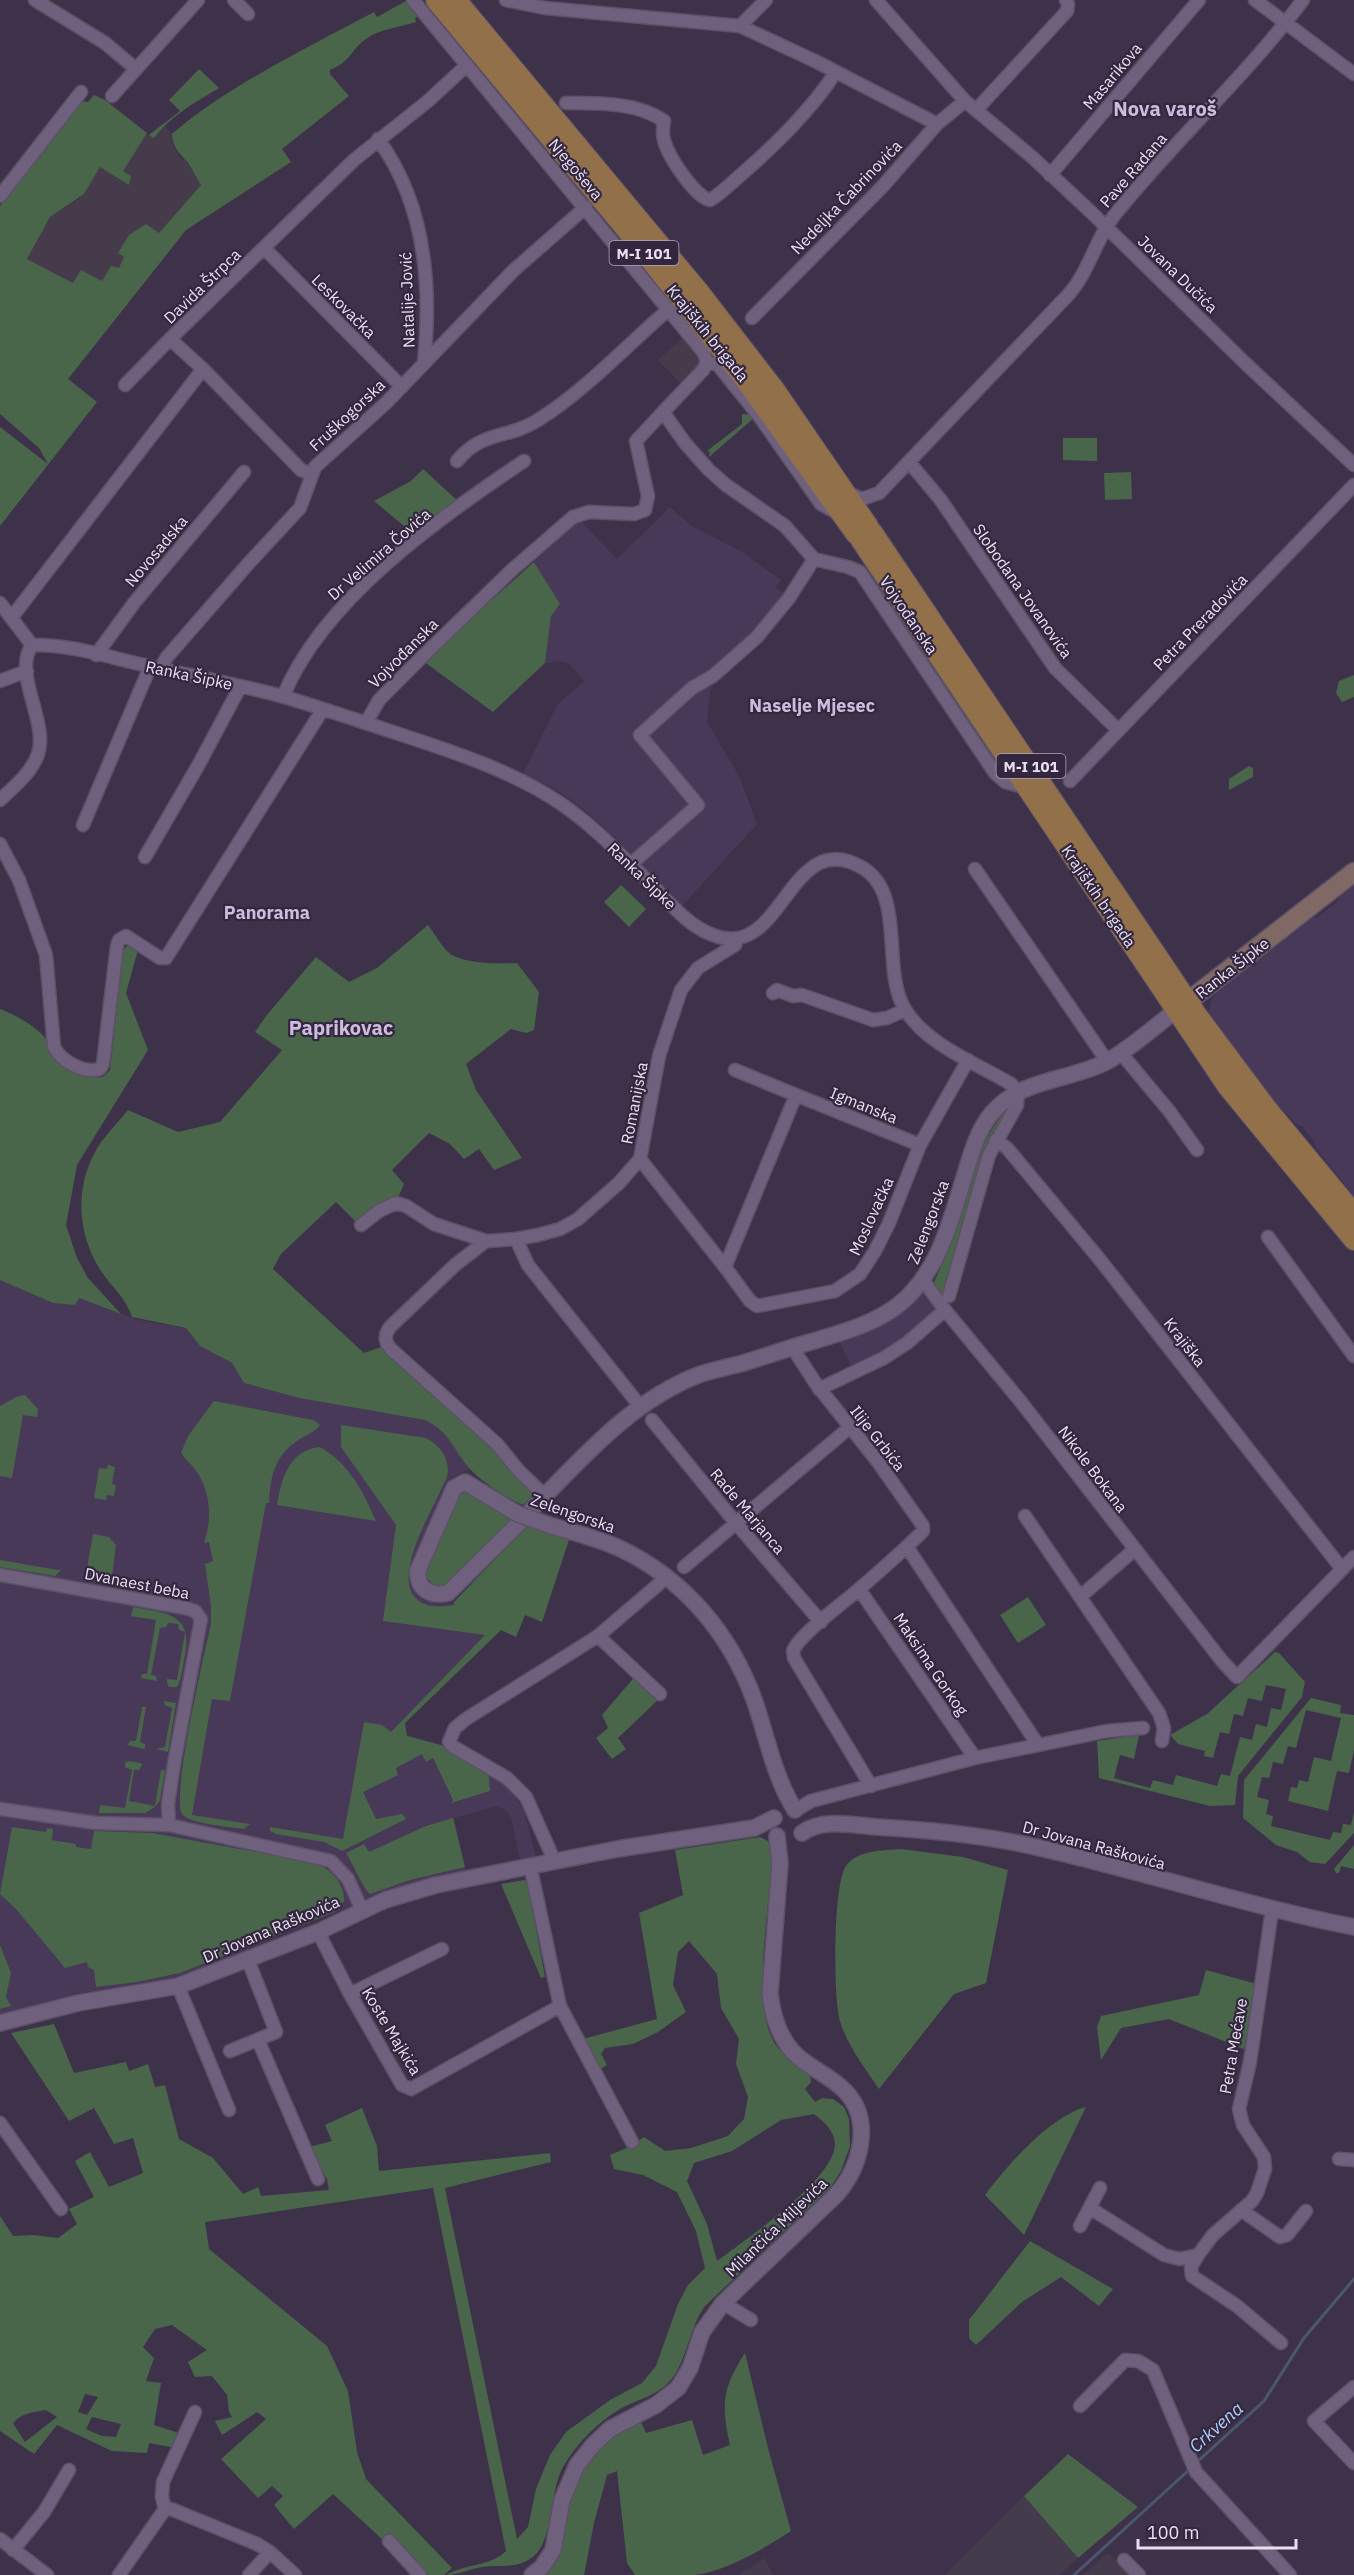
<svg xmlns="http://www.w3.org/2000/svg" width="1354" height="2575" font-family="'IBM Plex Sans',sans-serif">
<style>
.built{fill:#483958}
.industrial{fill:#443c4c}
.education{fill:#463b4a}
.green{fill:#49654a;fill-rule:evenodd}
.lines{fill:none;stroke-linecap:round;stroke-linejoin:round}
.stream{stroke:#4b576d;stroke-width:3}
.minor-casing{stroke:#5c5167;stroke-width:15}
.tertiary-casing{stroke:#5c5167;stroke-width:18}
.secondary-casing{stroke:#5c5167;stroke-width:21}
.primary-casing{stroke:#5c5167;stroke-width:22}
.minor{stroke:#6f617e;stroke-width:12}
.tertiary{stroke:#6f617e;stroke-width:15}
.secondary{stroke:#806864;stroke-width:18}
.primary{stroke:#927049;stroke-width:20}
.tertiary-bridge-casing{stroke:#5c5167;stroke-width:18;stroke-linecap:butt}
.tertiary-bridge{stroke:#6f617e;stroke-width:15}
.labels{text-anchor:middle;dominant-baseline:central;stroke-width:4.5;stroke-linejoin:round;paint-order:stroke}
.shield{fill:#332740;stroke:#b2a8bc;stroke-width:1.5}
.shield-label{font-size:15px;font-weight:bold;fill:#e8e0f1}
.street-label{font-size:16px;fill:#e8e0f1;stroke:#332740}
.neighbourhood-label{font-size:18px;font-weight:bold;fill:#ccbddd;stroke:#332740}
.water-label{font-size:18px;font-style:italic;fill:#aecef8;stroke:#332740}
.quarter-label{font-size:20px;font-weight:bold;fill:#ccbddd;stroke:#332740}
</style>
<rect width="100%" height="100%" fill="#3e324b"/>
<path class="built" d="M670,507L690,525L742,552L781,580L775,588L786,594L764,637L712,684L710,692L707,722L739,776L757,824L682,906L617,839L581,807L554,788L523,774L557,705L584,681L568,663L560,661L545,663L551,616L560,604L534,562L580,520L617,559Z
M1354,881V1196L1316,1148L1315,1143L1303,1127L1297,1124L1261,1089L1211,1019L1209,1012L1212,999L1222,987L1305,920L1318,917L1336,903L1344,889Z
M0,1280L53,1303L78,1298L138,1320L186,1328L200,1346L232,1363L244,1383L299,1398L425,1420L440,1428L451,1439L470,1468L451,1478L415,1556L410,1577L411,1586L423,1600L437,1604L453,1603L501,1630L405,1723L407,1735L441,1745L505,1784L523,1808L536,1857L520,1860L511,1817L507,1811L497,1806L454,1818L466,1871L383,1893L211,1964L167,1980L75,1994L0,2015Z
M924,1290L938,1310L905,1341L853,1369L838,1339Z"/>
<path class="industrial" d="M1024,2496L1078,2558L1059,2575H945Z
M1108,2553L1130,2575H1083Z
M764,2558L773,2575H739Z"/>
<path class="education" d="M131,121L149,135L162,123L172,134V143L179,156L186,161L201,185L103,298L27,259L50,217L80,198L100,167L104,169Z
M685,336L703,361L682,385L658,360Z"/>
<path class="green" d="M406,1L419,15L415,18L416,22C401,27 379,29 366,39C350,50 352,61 330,70V74L349,96L282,149L291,162L186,230L68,379L97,402L0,526V427L48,464L39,448L0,414V206L81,101L88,102L94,95L105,100L147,133L123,171L131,176L129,185L100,167L84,194L50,217L27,259L73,283L81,270L102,281L111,266L119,268L124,257L118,253L129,235L146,224L159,233L201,185C196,178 193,170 188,163C180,153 173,149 172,134C227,86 309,47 374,12L377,17Z
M199,69L219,88C194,103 172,115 154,138L149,135L180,111L169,100Z
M742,414L752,415L755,417L709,457L710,452L707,451L742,424Z
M1063,438H1097V461L1063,460Z
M423,469L459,502L416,536L374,501L411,481Z
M1131,472L1132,499L1105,500L1104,473Z
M534,562L560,604L551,616L545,663L493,712L423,661Z
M885,596L903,615L1012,778L1006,777Z
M1354,675V697L1342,702L1336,693L1339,681Z
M1249,766L1253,768V777L1229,790V779Z
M621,885L646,909L629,927L604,902Z
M428,925C435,934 440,944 448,952C461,964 500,964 517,963L539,992L534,1030L526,1033L511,1029L466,1064L476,1090L522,1158L494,1170L479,1149L464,1159L450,1144L429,1133L392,1170L404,1184L397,1200L358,1224L336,1202L281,1254L273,1269L364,1353L384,1346L490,1441L537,1492L523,1505C506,1498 482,1482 469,1468C452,1448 451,1433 425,1420L299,1398L244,1383L232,1363L200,1346L186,1328L132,1317C126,1297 110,1286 99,1268C78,1233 75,1191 94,1154C102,1138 117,1124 128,1110L178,1132L220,1122L282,1050L255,1032L266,1016L316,957L349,982L377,968Z
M129,943L138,950L126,993L148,1050L77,1165L66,1225L77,1258L88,1278L121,1314L79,1298L75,1305L53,1303L0,1280V1009C16,1015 36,1026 47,1040C50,1045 50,1053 53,1057C65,1072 86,1079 103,1077L110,1070L123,951Z
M1010,1106L945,1296L943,1298L934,1282C941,1267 948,1251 954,1235C969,1189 975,1143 1010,1106Z
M25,1395L38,1409L37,1417L23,1415L12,1478L0,1476V1406L16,1397Z
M214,1401L313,1420L320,1425C313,1434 305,1435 297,1441C274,1456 270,1479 269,1503H266L230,1701L212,1699L192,1815L250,1824L244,1829C231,1827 189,1824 182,1814C171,1797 205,1651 211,1624V1607L205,1564L213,1561L209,1542L204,1543C212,1520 211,1493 197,1472C192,1465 186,1460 181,1453L188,1436Z
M341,1425L426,1438C439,1445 447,1454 448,1470C448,1478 443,1485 440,1492C429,1516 397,1570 413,1595C423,1609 440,1607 455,1605L453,1603L528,1525L569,1540L542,1622L525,1615L516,1637L501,1630L405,1723L407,1736L441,1745L488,1770L490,1791L451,1803L453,1800L433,1758L426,1762L422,1754L396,1768L398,1775L363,1792L376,1819L402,1814L406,1819L342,1851L324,1842L276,1834L270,1831V1827L343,1839L364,1722L382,1725L391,1732L485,1635L383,1621L396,1525L341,1447Z
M320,1447C349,1463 364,1493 376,1521L277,1505C281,1478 290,1450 320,1447Z
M108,1465L115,1467L112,1484L116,1485L114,1496L107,1495L106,1500L94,1498L99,1468L107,1469Z
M467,1490L512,1518L446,1586H434L427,1578L425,1571L456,1499L461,1492Z
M93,1534L109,1537L116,1545L111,1584L85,1579Z
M0,1560L58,1570H61L55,1576L0,1567Z
M1028,1597L1046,1625L1018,1643L1000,1615Z
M133,1607C166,1613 193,1613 185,1655C183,1665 182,1679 177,1687H169L167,1683V1679L177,1680L185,1632L179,1630L178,1624L168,1623L166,1627L160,1628L151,1675L156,1676L157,1681L141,1678L142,1674H147L156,1620L131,1616Z
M1275,1652L1279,1653L1305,1682L1302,1697L1238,1776L1235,1805L1210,1806L1099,1778L1097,1741L1139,1735L1134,1759L1120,1755L1114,1778L1150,1788L1153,1780L1173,1785L1176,1775L1217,1786L1221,1774L1230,1776L1240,1737L1252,1740L1256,1724L1267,1727L1271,1708L1281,1710L1286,1689L1266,1685L1262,1701L1248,1698L1243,1716L1234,1714L1229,1734L1220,1732L1213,1758L1204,1756L1205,1751L1178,1744L1170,1735L1207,1714Z
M637,1674L661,1697L618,1738L626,1749L612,1759L596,1738L608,1728L602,1715Z
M1311,1698L1341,1705L1340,1713L1354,1715V1750L1349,1773L1337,1771L1328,1811L1288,1801L1291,1787L1297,1788L1299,1780L1308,1782L1314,1757L1331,1761L1341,1718L1306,1710L1296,1748L1288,1746L1283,1764L1273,1762L1269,1778L1262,1777L1257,1797L1269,1800L1266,1814L1273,1816L1271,1826L1330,1840L1333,1832L1341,1833L1343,1824L1351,1825L1354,1812V1833L1325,1864L1310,1862L1297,1852L1276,1845L1243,1818L1244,1780Z
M164,1701L176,1703L168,1752L156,1749L165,1747L172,1708L165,1705Z
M142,1707H146L140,1742L145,1744V1749L127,1745L130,1741H136Z
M128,1761L141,1763L142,1765L139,1770H134L129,1801L155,1806L161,1770H165L160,1800C157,1806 151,1810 145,1813H99L100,1805L125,1808L132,1770L125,1767V1763Z
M453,1818L465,1867L410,1880L370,1894C365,1892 352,1862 346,1853L364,1844L369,1852L426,1826Z
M12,1827L46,1832L47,1828L53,1829L52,1840L76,1844V1847L91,1849L94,1831L152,1833L317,1863C331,1870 345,1884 344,1901L334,1912L180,1973L137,1982L96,1987L94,1970L88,1967L87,1962L65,1968L16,1909L0,1894Z
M760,1837L770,1842L774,1851C770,1898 751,2004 774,2042C785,2060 800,2063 810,2076L811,2082L805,2089L815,2102L822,2098L833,2099L844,2107L849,2119L850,2146L841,2171L830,2188L705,2306C689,2328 688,2358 671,2380C657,2396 638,2399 620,2409C597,2423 577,2443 563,2467C549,2493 554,2538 534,2556C517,2570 500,2564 482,2567C469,2569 459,2575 446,2575C464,2564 492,2566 506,2551L433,2188L205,2222L209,2249L327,2346L348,2391L357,2452L366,2479L452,2568L444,2575H428L390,2535L384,2541L333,2494L294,2529L274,2505L283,2496L272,2486L258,2498L221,2459L266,2419L257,2412L222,2435L215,2421L232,2417L229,2412L227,2395L212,2376L195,2377L188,2362L207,2350L172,2325L155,2329L143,2347L154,2358L146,2381L161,2383L154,2425L182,2434L176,2448L149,2443L147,2453L112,2451L57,2425L34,2454L0,2431V2216L13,2236L33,2235L58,2238L77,2224L69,2209L94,2197L75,2161L90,2152L109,2187L143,2173L133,2138L114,2144L94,2108L69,2121L11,2033L54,2024L74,2073L126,2062L129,2071L148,2064L155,2087L165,2085L179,2139L213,2158L243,2194L258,2187L261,2196L329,2190L327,2179L309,2147L332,2141L325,2125L362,2108L377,2146L379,2171L550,2153L551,2162L445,2188L517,2539L528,2527L536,2489L550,2455L566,2432L610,2400L642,2383L656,2366L678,2304L688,2285L705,2268L696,2231L677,2192L643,2175L614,2169L610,2155L629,2147L644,2137L665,2151L691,2148L728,2136L744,2119L748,2097L736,2064L739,2039L721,2008L717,1974L689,1941L678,1952L673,1985L686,2012L658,2032L633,2044L605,2048L601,2054L607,2065L599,2070L583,2039L657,2019L639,1913L683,1895L675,1850ZM814,2114C824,2122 834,2130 835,2144C835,2179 745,2240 717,2261L707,2224L687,2181L694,2163L732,2151L781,2120ZM85,2394L98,2397L87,2415L78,2412ZM46,2410L57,2417L25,2442L13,2423C21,2413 35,2412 46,2410ZM92,2417L121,2424L116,2437L102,2436L86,2429Z
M1354,1845V1869L1341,1866L1339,1873H1336L1334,1869Z
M901,1849L963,1857L1008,1870L986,1983L954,1994L879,2089C865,2068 847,2045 840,2021C833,1998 833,1883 846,1866C858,1849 883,1851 901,1849Z
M524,1880L527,1881L545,1977L541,1978L501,1884Z
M0,1945L11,1973L6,1997L11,2006L0,2009Z
M1206,1970L1257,1984L1244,2049L1169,2019L1121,2028L1101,2060L1097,2027L1101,2016L1199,1995Z
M1086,2107L1024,2235L985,2195C1008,2165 1049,2117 1086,2107Z
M1030,2241L1113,2289L1099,2306L1061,2277L1022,2302L976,2345L969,2338V2320Z
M745,2353L769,2452L791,2531C763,2549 729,2570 695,2575C676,2575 654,2575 635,2575L627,2563L617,2471L607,2475L594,2523L584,2575H543C568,2554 562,2540 566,2512C573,2472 605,2435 641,2422L646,2433L692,2420L703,2455L730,2445C721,2405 722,2388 745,2353Z
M1068,2454L1138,2507L1078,2558L1024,2496Z"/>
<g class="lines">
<path class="stream" d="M1197,2462L1264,2401L1304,2338L1354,2279
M1074,2575L1190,2469"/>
<g class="minor-casing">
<path id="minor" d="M35,0L105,43L136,69
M234,0L248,14
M413,0L704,353L707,362
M506,0L545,8L740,26L815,61L937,124
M876,0L965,101L1032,157L1092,213L1244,362L1354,465
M1255,0L1354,74
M740,26L766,0
M112,96L198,0
M566,103C597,103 637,102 664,121C663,128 662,134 664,140C668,156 694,196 710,200C722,193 732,182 743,173C777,143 810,111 836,72
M977,109L1067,11L1068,4L1066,0
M378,139C425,203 432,285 424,362
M1050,175L1199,0
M0,196L81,92
M264,248L402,387
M752,318L883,186L937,124L965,101
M707,362L718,365L759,416L821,504L837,513
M203,369L301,470L311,474
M125,385L170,339
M663,412L703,370L707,362
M457,461C482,430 509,439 538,420C586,390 626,346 669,309
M909,462L940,499L1055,668L1118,730
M848,493L862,499L879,493L1069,294C1090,270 1096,237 1117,212C1176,139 1247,75 1303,0
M0,603L32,645
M12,617L203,369L170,339L354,160L428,101L467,65
M32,645C72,644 114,659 153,667C197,677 241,685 285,697C324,709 363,722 402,735C457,753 512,771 560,803C594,826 622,856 652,885C670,903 688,926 713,935C784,963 788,824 863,868C907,895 880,972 906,1011C929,1046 976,1063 1011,1084L1018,1091L1017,1105L989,1155L949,1296
M96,655L134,603L244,472
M160,669L167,657L248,564L300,508L315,467L386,403L514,270L586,207
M0,681L27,671
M283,697C321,601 440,517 524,461
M366,723L379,700L423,656L512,570L573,517L589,512L634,514L645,510L648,496L636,441L663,412L685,443L709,470L726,485L785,526L814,559L848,567L860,572L995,773L1005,782L1028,788
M1070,781L1354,485
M0,800C14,787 32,772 38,754C49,722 12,674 32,645
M83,825L150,667
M0,844L19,880L46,955L54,1047C61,1061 84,1074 100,1069L103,1064L117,946L119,940L126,936L160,958H166L323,709
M145,857L199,764L240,687
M631,864L698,805L640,735L692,688L713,676L757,637L789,598L814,559
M975,869L1107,1061
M773,993L777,990L793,996L802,995L873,1020L887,1018L905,1010
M1120,1052L1170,1112L1197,1150
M796,1095L920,1145
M996,1140L1007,1148L1101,1261L1342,1569
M640,1159L725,1267L796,1095L735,1070
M361,1225L379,1211L396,1203L406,1206L434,1224L486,1241L516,1239L538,1235L560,1229L578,1219L619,1183L640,1159L659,1056L681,990L698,968L735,945L738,938
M1268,1237L1354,1356
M516,1239L528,1265L640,1406
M486,1241L455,1265L390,1327C384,1336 384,1342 392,1350L497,1444L519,1471L545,1496
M725,1267L750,1301L757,1306L835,1291L860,1274L875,1251L889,1223L920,1145L968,1060
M923,1280L945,1310L1021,1402L1222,1661L1237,1677L1354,1557
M792,1347L816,1384L878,1462L923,1526V1531C902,1552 880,1571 857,1591C842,1604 800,1634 793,1651L794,1658L871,1786
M819,1389L884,1358L907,1343L945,1310
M652,1420L735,1522L821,1622
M1025,1516L1159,1713L1164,1728L1162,1741
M907,1547L1038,1745
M684,1567L849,1428
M0,1575L185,1608L195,1611L201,1619L174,1764L168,1804L169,1825L331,1861L348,1879L362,1910
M859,1589L975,1758
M1081,1596L1134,1550
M598,1636L660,1694
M0,1809L96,1823L169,1825
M796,1810L811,1801L975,1758L1107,1731L1143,1728
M554,1860L526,1797L507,1778L452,1746L449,1742L455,1728L466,1719L598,1636L667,1577
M530,1865L560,2006L632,2142
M318,1932L350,1994L402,2085L411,2089L560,2006
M178,1986L229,2110
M350,1994L442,1949
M258,2040L318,2179
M230,2051L276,2032L248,1960
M0,2123L61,2209
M1339,2159L1354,2160
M1090,2208L1164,2255L1180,2259L1198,2255L1213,2235L1252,2201L1257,2193L1265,2169L1264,2157L1243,2125L1239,2109L1250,2062L1272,1910
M1241,2210L1280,2237L1287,2235L1306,2211
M1080,2226L1100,2188
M1198,2255L1191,2267L1192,2276L1237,2306L1281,2343
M723,2303L751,2320
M1354,2387L1314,2421L1354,2463
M1080,2406L1125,2360L1138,2361L1153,2370L1196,2472L1290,2575
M165,2509L162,2497L163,2482L195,2412
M0,2539L47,2575
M389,2541L420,2575
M13,2550L44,2512L69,2470
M1124,2560L1139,2575
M119,2575L165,2509H171L257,2544L270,2552L295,2575
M249,2575L270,2552"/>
</g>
<g class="tertiary-casing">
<path id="tertiary" d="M493,1499L465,1482L454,1488L418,1570C416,1589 431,1597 448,1593L520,1522
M532,1509C582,1458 633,1399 701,1374C714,1370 727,1367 740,1364C763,1357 786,1349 810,1342C840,1333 872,1325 897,1306C939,1274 951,1219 966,1171C972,1151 978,1130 992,1113C1022,1078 1066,1082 1106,1062C1130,1049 1153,1028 1175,1011
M549,1525C572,1532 597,1538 619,1548C685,1579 731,1635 755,1702C767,1738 775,1779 795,1810
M802,1833C822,1818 854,1825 877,1827C932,1830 986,1835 1040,1848C1145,1872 1248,1906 1354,1927
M0,2023L78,2003L178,1986L318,1932L385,1900L436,1885L617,1849L754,1828L774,1818
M532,2575L542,2567L553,2550L562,2500L577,2465L593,2445L610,2429L656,2405L678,2388L690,2368L702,2332L723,2303L836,2195C860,2168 874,2121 845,2091C830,2075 808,2068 793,2052C779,2036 772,2014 770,1993L780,1863L777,1836"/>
</g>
<g class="secondary-casing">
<path id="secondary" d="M1177,1010L1354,872"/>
</g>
<g class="primary-casing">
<path id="primary" d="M436,0L622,224L744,378L856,534
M456,0L699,292L774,389L868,526
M872,532L1196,1014L1267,1109L1354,1214
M861,540L1228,1087L1354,1240"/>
</g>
<use href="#minor" class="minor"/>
<use href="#tertiary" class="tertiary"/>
<use href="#secondary" class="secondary"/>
<use href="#primary" class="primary"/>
<g class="tertiary-bridge-casing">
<path id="tertiary-bridge" d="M493,1499L518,1514L549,1525"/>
</g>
<use href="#tertiary-bridge" class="tertiary-bridge"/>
</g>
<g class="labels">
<g class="shield">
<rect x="609.5" y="241" width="69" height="24" rx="4.5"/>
<rect x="996.5" y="754" width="69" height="24" rx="4.5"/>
</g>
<g class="shield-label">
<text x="644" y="253">M-I 101</text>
<text x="1031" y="766">M-I 101</text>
</g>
<g class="street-label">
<text transform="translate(1112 76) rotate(-50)">Masarikova</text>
<text transform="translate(576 169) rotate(50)">Njegoševa</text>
<text transform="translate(1133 170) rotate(-49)">Pave Radana</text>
<text transform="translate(846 197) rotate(-46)">Nedeljka Čabrinovića</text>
<text transform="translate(1178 274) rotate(44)">Jovana Dučića</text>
<text transform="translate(202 286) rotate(-44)">Davida Štrpca</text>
<text transform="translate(407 300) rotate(-92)">Natalije Jović</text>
<text transform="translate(344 306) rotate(45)">Leskovačka</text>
<text transform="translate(708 333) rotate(51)">Krajiških brigada</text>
<text transform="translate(347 415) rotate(-43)">Fruškogorska</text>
<text transform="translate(156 551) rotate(-50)">Novosadska</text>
<text transform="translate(379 554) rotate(-41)">Dr Velimira Čovića</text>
<text transform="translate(1023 591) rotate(55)">Slobodana Jovanovića</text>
<text transform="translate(909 615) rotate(56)">Vojvođanska</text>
<text transform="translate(1200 622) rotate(-46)">Petra Preradovića</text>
<text transform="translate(403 653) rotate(-45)">Vojvođanska</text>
<text transform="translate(189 675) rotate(12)">Ranka Šipke</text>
<text transform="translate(642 876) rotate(44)">Ranka Šipke</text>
<text transform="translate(1099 896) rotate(56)">Krajiških brigada</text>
<text transform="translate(1232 968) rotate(-38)">Ranka Šipke</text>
<text transform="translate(634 1103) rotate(-79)">Romanijska</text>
<text transform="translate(864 1105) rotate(22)">Igmanska</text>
<text transform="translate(871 1216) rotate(-65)">Moslovačka</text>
<text transform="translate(928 1222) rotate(-69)">Zelengorska</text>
<text transform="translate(1185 1342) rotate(52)">Krajiška</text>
<text transform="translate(878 1438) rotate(52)">Ilije Grbića</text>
<text transform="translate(1093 1469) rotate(53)">Nikole Bokana</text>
<text transform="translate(748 1511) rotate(50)">Rade Marjanca</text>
<text transform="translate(573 1513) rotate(19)">Zelengorska</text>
<text transform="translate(137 1583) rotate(11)">Dvanaest beba</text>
<text transform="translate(931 1664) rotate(56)">Maksima Gorkog</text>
<text transform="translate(1094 1845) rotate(15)">Dr Jovana Raškovića</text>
<text transform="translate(271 1929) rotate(-23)">Dr Jovana Raškovića</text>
<text transform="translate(392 2031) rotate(59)">Koste Majkića</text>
<text transform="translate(1233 2046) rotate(-80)">Petra Mećave</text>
<text transform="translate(776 2227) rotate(-44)">Milančića Miljevića</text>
</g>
<g class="neighbourhood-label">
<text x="812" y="705">Naselje Mjesec</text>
<text x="267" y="912">Panorama</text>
</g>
<g class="water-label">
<text transform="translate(1216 2427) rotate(-42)">Crkvena</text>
</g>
<g class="quarter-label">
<text x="1165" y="108">Nova varoš</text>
<text x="341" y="1027">Paprikovac</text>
</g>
</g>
<path d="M1138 2539v9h158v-9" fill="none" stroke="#e8e0f1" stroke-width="3"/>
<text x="1147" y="2539" font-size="18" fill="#e8e0f1" stroke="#332740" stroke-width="4.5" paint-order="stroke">100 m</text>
</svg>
